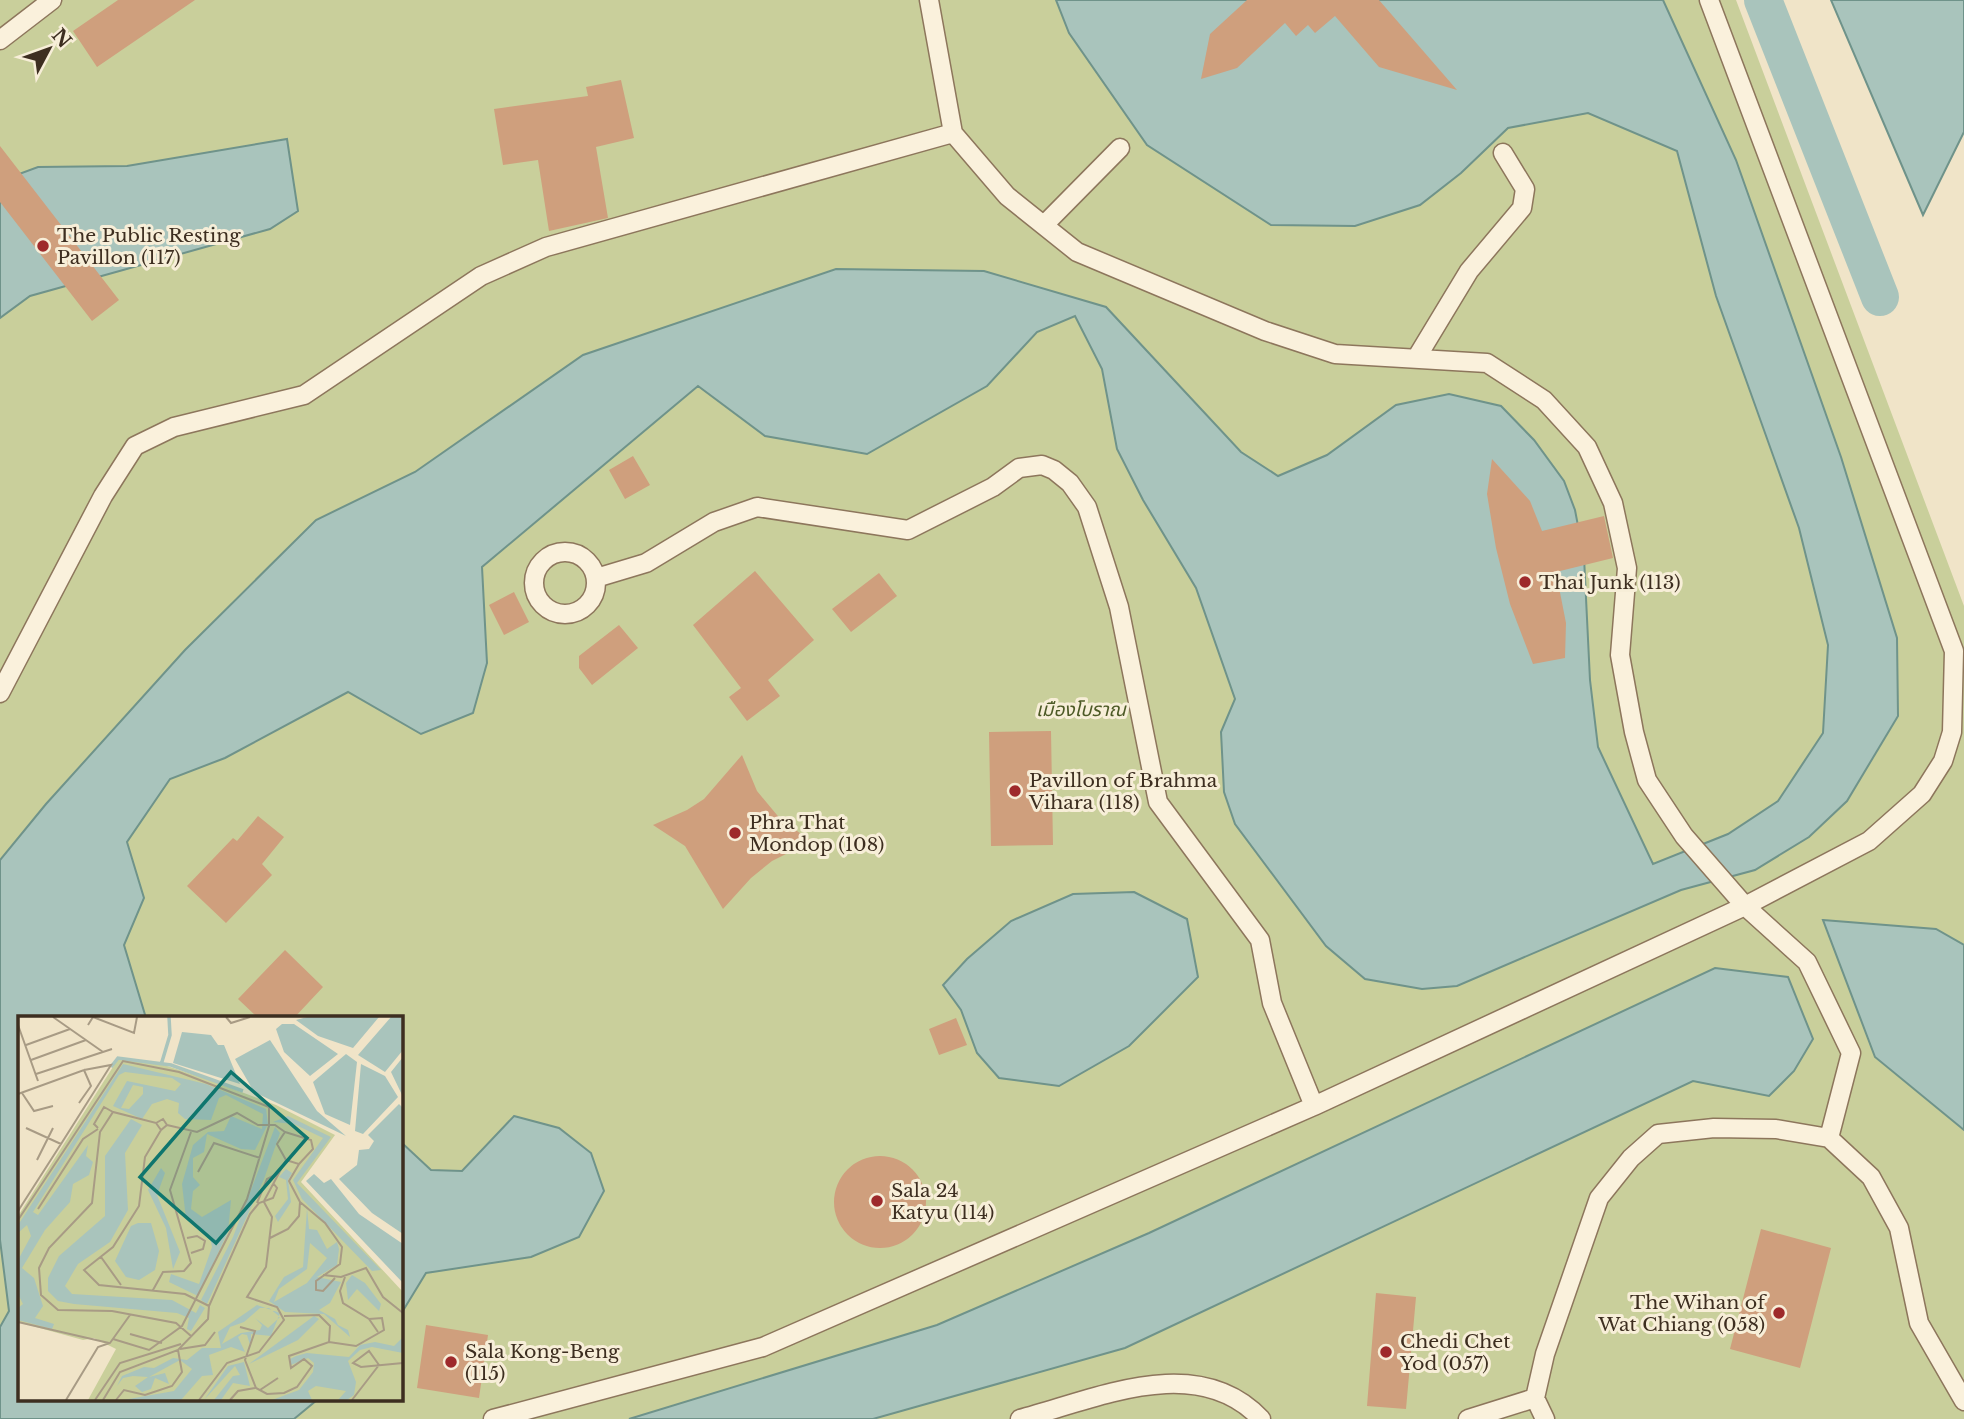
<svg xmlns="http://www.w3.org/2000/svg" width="1964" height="1419" font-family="'Libre Baskerville','Noto Sans Thai',serif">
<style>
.green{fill:#c9cf9b;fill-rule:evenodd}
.water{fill:#a9c4bc;stroke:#6f938a;stroke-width:2}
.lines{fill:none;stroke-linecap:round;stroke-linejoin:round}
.canal{stroke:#a9c4bc;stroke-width:38}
.building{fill:#cf9f7d}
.lane-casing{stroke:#8d765c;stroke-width:21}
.lane{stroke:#faf1dc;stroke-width:18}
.poi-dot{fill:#9e2a2b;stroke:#f7eed8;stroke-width:2.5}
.labels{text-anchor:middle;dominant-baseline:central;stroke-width:6;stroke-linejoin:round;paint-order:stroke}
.poi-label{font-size:19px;fill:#3d2e20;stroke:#f7eed8;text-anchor:start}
.park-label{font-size:19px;font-style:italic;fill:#4d5a26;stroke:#f7eed8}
.inset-river{fill:none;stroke:#a9c4bc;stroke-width:3.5}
.inset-road{fill:none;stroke:#a89b85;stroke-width:2}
.view{fill:#0f766e;fill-opacity:0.15;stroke:#0f766e;stroke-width:3.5}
.inset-edge{fill:none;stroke:#3d2e20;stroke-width:3.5}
</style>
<rect width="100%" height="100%" fill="#f0e4c8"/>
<path class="green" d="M0,0H1736L1964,606V1419H0ZM19,1018H401V1400H19Z"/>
<path class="water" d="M1056,0H1663L1736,160L1841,457L1897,638L1898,716L1847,801L1809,837L1755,870L1681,890L1457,986L1422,989L1365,979L1326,946L1235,824L1224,792L1221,732L1235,699L1196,588L1143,500L1117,449L1102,369L1075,316L1037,332L987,386L867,454L765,436L698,386L482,567L487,663L473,713L421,734L348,692L225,758L170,779L127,842L144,898L124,945L146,1018H19V1400H317L294,1419H0V1327L9,1311L0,1240V860L46,804L185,650L316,520L415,472L583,355L836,269L984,271L1106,307L1241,452L1278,476L1327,455L1396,405L1449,394L1501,406L1534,440L1564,481L1575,510L1584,557L1590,680L1598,747L1653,864L1728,834L1778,801L1823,733L1828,645L1799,528L1716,296L1677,151L1588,113L1508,128L1461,173L1420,205L1355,226L1271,225L1147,145L1069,33Z
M1831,0H1964V132L1923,215Z
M287,139L298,211L270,229L30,296L0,318V181L38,167L127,166Z
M1134,892L1187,919L1198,977L1129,1046L1059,1086L999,1078L977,1053L961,1010L943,985L967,959L1011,921L1073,894Z
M1823,920L1936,929L1964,945V1130L1875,1057Z
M1715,968L1788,977L1813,1039L1794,1071L1769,1096L1693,1081L1125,1348L873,1419H629L937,1325L1149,1233Z
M514,1116L559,1128L591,1153L604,1191L579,1237L531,1257L426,1273L401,1314V1142L431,1170L462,1171Z"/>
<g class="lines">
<path class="canal" d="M1763,0L1880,297"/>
</g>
<path class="building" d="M118,0H195L97,67L73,31Z
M1247,0H1379L1457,90L1379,67L1335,16L1315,33L1308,25L1296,36L1285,23L1237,68L1201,79L1210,34Z
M621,80L634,138L596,147L608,218L549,231L538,160L503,165L494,109L588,96L586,87Z
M0,146L119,300L92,321L0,202Z
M633,456L650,485L625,499L609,470Z
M1492,459L1530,501L1542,531L1604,516L1613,558L1556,572L1566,623L1565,658L1533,664L1510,604L1496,548L1487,494Z
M755,571L814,640L768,680L780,696L747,721L729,697L741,688L693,625Z
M879,573L897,596L851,632L832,609Z
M514,592L529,622L504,635L489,605Z
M619,625L638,648L592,685L579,668V656Z
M1051,731L1053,845L991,846L989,732Z
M742,755L757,791L782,821L812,841L772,861L751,878L723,909L685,846L653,825L687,810L704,799Z
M258,816L284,837L262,864L272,875L226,923L187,886L233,838L237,841Z
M285,950L323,987L294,1018H258L238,999Z
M956,1018L967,1045L939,1055L929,1029Z
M834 1202a46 46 0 1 1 92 0a46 46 0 1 1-92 0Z
M1761,1229L1831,1248L1800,1368L1730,1349Z
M1376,1293L1416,1297L1406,1409L1367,1406Z
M426,1325L488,1335L479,1398L417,1388Z"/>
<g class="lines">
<g class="lane-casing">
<path id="lane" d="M929,0L953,133L1007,196L1077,252L1265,331L1335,354L1487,363L1544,400L1587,447L1613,503L1627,568L1620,655L1634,732L1647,780L1684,836L1745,906L1807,962L1851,1053L1829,1138
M0,40L52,0
M1044,225L1120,148
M1417,357L1469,271L1522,208L1525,189L1503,153
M534 583a31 31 0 1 1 62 0a31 31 0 1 1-62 0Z
M596,578L646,563L714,522L757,507L908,530L993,487L1019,468L1042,465L1054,470L1070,483L1087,507L1119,607L1158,802L1260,940L1272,1003L1314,1106
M0,693L103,496L135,446L174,427L304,395L481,276L546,247L953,133
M1535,1398L1545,1419
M493,1419L763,1347L1314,1106L1745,906L1869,841L1922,794L1943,761L1952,732L1954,651L1709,0
M1020,1419C1096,1399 1197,1351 1261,1419
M1468,1419L1535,1398L1545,1354L1599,1198L1631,1158L1658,1134L1714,1128L1776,1129L1829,1138L1871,1177L1899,1228L1919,1323L1964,1401"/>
</g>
<use href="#lane" class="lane"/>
</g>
<g class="poi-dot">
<circle cx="43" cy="246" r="7"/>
<circle cx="1525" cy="582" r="7"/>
<circle cx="1015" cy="791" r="7"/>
<circle cx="735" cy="833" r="7"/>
<circle cx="877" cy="1201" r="7"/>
<circle cx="1779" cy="1313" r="7"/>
<circle cx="1386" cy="1352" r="7"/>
<circle cx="451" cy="1362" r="7"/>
</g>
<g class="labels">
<g class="poi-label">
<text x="57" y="235">The Public Resting<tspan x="57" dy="22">Pavillon (117)</tspan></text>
<text x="1539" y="582">Thai Junk (113)</text>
<text x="1029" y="780">Pavillon of Brahma<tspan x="1029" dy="22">Vihara (118)</tspan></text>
<text x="749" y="822">Phra That<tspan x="749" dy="22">Mondop (108)</tspan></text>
<text x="891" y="1190">Sala 24<tspan x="891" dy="22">Katyu (114)</tspan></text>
<text x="1765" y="1302" text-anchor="end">The Wihan of<tspan x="1765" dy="22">Wat Chiang (058)</tspan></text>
<text x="1400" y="1341">Chedi Chet<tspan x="1400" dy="22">Yod (057)</tspan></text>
<text x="465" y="1351">Sala Kong-Beng<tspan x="465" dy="22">(115)</tspan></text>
</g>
<g class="park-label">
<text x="1081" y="709">เมืองโบราณ</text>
</g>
</g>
<g transform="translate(18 1016)">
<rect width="385" height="385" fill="#f0e4c8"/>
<path d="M100,43L146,49L186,62L258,89L317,119L283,166L385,276V384H70L98,333L76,322L65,324L0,306V200Z" fill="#c9cf9b"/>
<path d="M289,1H361L335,32L300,20L278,4ZM373,1H385V34L367,56L340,39ZM264,8H276L320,38L292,60L266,36L258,13ZM164,16L193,19L200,29H206L222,68L155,47ZM252,24L299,95L328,120L236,76L217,43ZM328,38L339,46L332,109L307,98L295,66ZM385,41V81L373,56ZM105,48L188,68L248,93L250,108L237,134L223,133L189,118L186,136L175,142V161L182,169L175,175L173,193L184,201L213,184L210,216L180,280L151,266L153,258L181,268L194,231L192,221L168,203L164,168L175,129L190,116L206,115L213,100L244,113L245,98L208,79L201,82L193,104L167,103L160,97L161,87L149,83L134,88L124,103L95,90L109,65L157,75L163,68L154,62L107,56L101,59L15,196L20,199L70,129L68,140L75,146L71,159L55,168L52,186L27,214L4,252L16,262L25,290L17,302L36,308L34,313L0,304V292L5,288L0,278V244L13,220L9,209L0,217V209ZM115,69L125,71V78L111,93L103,92ZM343,48L367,60L380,81L345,118L337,115ZM381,88L385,92V218L354,197L321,163L339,149L341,134L351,133L356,125L350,119ZM270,100L313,121L279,167L363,254L354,255L284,183L275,164L305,122L276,108L255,106ZM113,103L124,109L107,137L110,194L92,226L60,248L47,270L54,278L154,284L178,297L182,289L187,292L173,315L169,313L171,302L159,297L56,288L40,285L30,275V262L41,240L87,200V140ZM257,111L262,117L246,163L189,288L183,284L215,221ZM143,152L147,157L139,179L162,236L155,253L148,212L130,174ZM268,153L274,157L270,164L273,186L260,206L257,200L270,183L268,164L261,161ZM296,158L306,167L313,163L341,198L385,228V267L288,165ZM289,192L291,213L299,214L309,233L319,226L321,233L319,249L299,261L323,266L312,287L301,294L317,303L320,309L330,314L332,321L306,298L267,296L251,285L266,261L285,251ZM292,227L309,242L289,267L256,286L261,273L289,253ZM120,207H133L141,235L137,254L121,264L108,261L97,245L113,210ZM334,259L347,267L363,288L361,295L339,273L330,284L328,267ZM239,289L262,297L253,320L233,318V332L229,319L224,318L220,321L227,336L213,331L191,339L195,359L184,360L163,384H105L156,375L174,353L162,344L131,361L147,357L151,368L137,362L133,373L124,376L117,370L130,361L115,360L105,362L99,370L104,360L126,351L136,352L155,342L169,344L184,332H203L200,316ZM242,292H251L262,301L250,312L237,302L244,309L242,314L223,317L204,328L212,311L226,306ZM296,300L301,303L280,324L231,348ZM385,321V337L354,331L342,334L330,345L338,366L336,379L329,384H320L328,375L298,370L290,375L294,384H254L281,374L295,356L296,347L290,342L273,349L272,343L278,340L289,337L331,341L342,329L357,326L376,330ZM226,346L232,370L215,367L203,384H196L215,360L222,359L217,350L186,384L210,350Z" fill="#a9c4bc" fill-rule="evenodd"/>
<path class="inset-river" d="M143,49L152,19L151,1M93,51L100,42L153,49L225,75"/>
<path class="inset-road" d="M35,1L85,36M208,1L213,7L232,1M0,9L20,65M70,9L75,1L116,17L119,1M8,29L52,13M13,44L68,24M18,58L94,33M4,77L16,95L35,90M0,78L66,54L73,70L61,87M138,107L143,114L149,109L145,103L138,107L95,96L82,116L74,187L31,232L21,252L23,279L40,294L94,295L158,307L173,320M149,109L179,116L219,97L240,109H257L267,116M80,112L76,108L86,91L95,96M143,114L127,141L121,190L95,231L66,254L81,269L167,278L191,290M43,128L93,49L66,54M19,144L35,112M180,156L196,127L242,142M246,185L268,144L259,128L267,116L293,124L295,133L281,148M282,186L307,207L324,231L322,248L298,265V274L305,275L317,262M239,187L249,163L257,159M20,193L65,123L80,113M0,195L43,128L8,112M0,204L105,45L161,56L251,91V110L229,183L164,310L131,334L95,323M169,222L179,220L187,225L185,233L173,237M252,222L270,213L281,200L282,186L271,165L281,148L268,144M83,241L103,269M305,259L323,261L348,252L365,281L385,297M327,261L322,275L325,287L351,303L360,316M135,274L145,256L166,255L173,247L152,174L173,116M266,300L301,299L312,310L311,326M0,306L91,327M222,311L237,315L227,344L238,372L249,378L266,377L279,371L294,350L286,343L273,352L271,340L311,326L338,330L366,314L364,302L351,303M112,318L144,327M162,333L187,329L197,316M361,349L351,335L335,347L343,351L385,347M242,374L260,362M48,384L80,331L92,327L112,299M77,384L102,347L163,328M85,384L102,356L160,334L190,303L191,290L232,198L241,187L255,182L259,172L255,167M98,384L106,374L127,379L154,370L164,356L160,334M181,384L209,347L241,336L266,304L259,291L229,281L248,251L254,201L246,186M212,384L220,375L237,372M334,384L361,349"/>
<path class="view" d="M213,56L289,122L198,227L122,161Z"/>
<rect width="385" height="385" class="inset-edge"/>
</g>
<g transform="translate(49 49) rotate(49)" stroke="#f7eed8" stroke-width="5" paint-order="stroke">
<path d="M0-5L12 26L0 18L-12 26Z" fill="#3d2e20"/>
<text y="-10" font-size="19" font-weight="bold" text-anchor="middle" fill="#3d2e20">N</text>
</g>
</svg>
